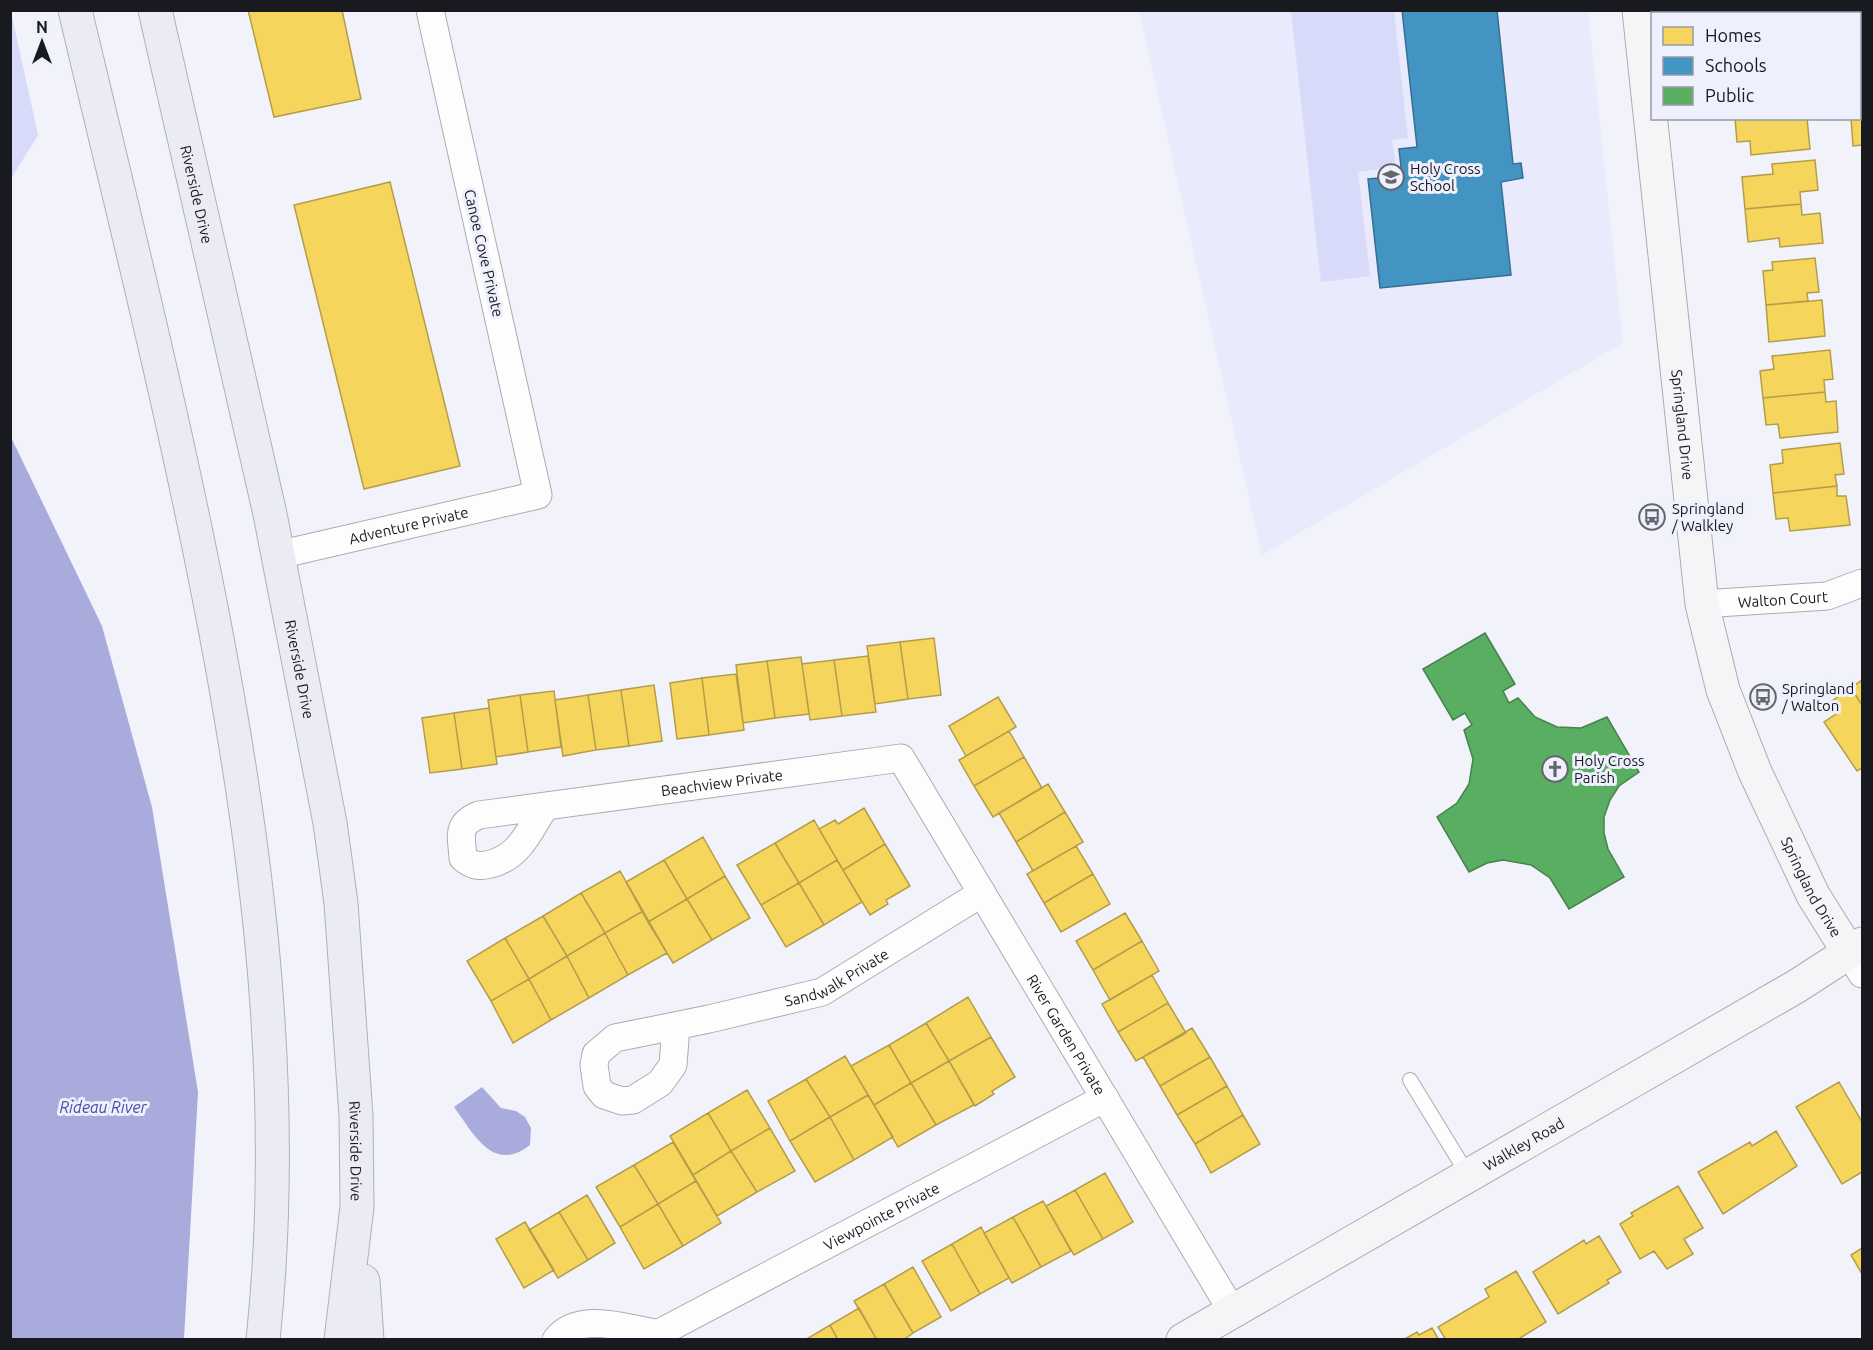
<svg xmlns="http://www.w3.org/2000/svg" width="1873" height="1350" font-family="Ubuntu,sans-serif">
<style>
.built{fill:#e9eafb}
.green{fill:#d8daf9}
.water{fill:#a9abdd}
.homes{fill:#f6d55c;stroke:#b49d4a;stroke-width:1.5}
.schools{fill:#4393c3;stroke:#366f92;stroke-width:1.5}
.public{fill:#5aae61;stroke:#46824d;stroke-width:1.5}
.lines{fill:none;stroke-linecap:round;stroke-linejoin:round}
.lane-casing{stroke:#abacb1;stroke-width:16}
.street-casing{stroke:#abacb1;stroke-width:29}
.secondary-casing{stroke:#abacb1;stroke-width:35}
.primary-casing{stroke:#aeafbe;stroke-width:35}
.lane{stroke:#fdfdfe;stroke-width:14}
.street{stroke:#fdfdfe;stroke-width:27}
.secondary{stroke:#f5f5f8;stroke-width:33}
.primary{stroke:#ebebf3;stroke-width:33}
.labels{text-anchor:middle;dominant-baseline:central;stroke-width:6;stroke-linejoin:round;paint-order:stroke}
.poi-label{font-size:15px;fill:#191a1f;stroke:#eef0fd;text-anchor:start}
.street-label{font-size:15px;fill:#191a1f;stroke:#eef0fd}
.water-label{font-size:16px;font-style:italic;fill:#4f4b9e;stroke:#eef0fd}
</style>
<rect width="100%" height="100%" fill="#f2f3fa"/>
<path class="built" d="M1139,11H1588L1623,343L1262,555Z"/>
<path class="green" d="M11,11L38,135L11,179L10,11Z
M1291,11H1394L1408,138L1392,140L1396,167L1358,172L1370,276L1321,282Z"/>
<path class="water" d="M10,435L102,626L152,807L198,1092L184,1339H11Z
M482,1087L501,1108L516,1111L525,1117L531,1128L530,1145C493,1174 474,1134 454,1107Z"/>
<path class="homes" d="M248,10H342L361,99L274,117Z
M1862,72V145L1853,146L1851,118H1860V73Z
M1735,118H1807L1810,149L1751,155L1750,141L1737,142Z
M1815,160L1818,190L1800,192L1801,204L1745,209L1742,177L1773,174L1772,164Z
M390,182L460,466L364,489L294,205Z
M1801,204L1802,215L1820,213L1823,243L1780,247L1779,238L1748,242L1745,209Z
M1815,258L1819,292L1807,293L1808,301L1766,305L1763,271L1773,270L1772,262Z
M1822,300L1825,336L1769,342L1766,305Z
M1830,350L1833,379L1824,380L1825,392L1763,398L1760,371L1774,369L1772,356Z
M1825,392L1826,402L1836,401L1838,432L1780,438L1778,424L1766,425L1763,398Z
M1840,443L1844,474L1835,475L1837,486L1773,493L1770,465L1783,463L1782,450Z
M1837,486V496H1846L1850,525L1790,531L1788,518L1776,519L1773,493Z
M934,638L941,695L908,699L900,642Z
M900,642L908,699L875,704L867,646Z
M868,656L876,712L842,716L834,660Z
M801,657L809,714L775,718L767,661Z
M834,660L842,716L810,720L802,664Z
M767,661L775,718L743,723L736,665Z
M736,674L744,730L709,735L702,678Z
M702,678L709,735L677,739L670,683Z
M1862,680V705L1851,688Z
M654,685L662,741L629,746L621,690Z
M1851,688L1862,705V768L1857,771L1824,722L1836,714L1829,703Z
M621,690L629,746L596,750L588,695Z
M554,691L561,747L528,752L520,695Z
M520,695L528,752L496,757L488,700Z
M588,695L596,750L563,756L555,700Z
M998,697L1016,727L966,756L949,726Z
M489,708L497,764L462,769L454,713Z
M454,713L462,769L430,773L422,718Z
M1009,731L1024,757L974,786L959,760Z
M1024,757L1042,788L993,817L974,786Z
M1048,784L1065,812L1016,842L999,813Z
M864,808L885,844L843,870L819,829L835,820L838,824Z
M1065,812L1083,842L1033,871L1016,842Z
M814,820L837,860L799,883L775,843Z
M703,837L725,876L687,899L664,860Z
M775,843L799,883L761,905L737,865Z
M885,844L910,886L886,900L888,904L870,915L843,870Z
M1076,846L1093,874L1044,903L1027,874Z
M664,860L687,899L648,922L626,882Z
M837,860L862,902L824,925L799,883Z
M620,871L643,911L605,933L581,893Z
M1093,874L1110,904L1061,932L1044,903Z
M725,876L750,918L712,940L687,899Z
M799,883L824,925L786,947L761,905Z
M581,893L605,933L567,956L543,916Z
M687,899L712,940L673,963L648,922Z
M643,911L667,953L628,975L605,933Z
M1125,913L1142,941L1093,970L1076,941Z
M543,916L567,956L529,979L505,938Z
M605,933L628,975L589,998L567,956Z
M505,938L529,979L491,1001L467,961Z
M1142,941L1159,971L1110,1000L1093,970Z
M567,956L589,998L551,1020L529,979Z
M1152,975L1168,1003L1118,1032L1102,1004Z
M529,979L551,1020L513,1043L491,1001Z
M968,997L991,1037L949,1061L926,1023Z
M1168,1003L1186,1033L1136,1061L1118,1032Z
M926,1023L949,1061L911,1083L889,1045Z
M1192,1028L1210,1057L1160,1086L1143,1057Z
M991,1037L1015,1077L992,1091L994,1094L975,1106L949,1061Z
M889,1045L911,1083L874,1105L851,1066Z
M845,1056L868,1095L830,1117L806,1079Z
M1210,1057L1227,1086L1177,1115L1160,1086Z
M949,1061L974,1105L936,1125L911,1083Z
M806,1079L830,1117L790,1141L768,1101Z
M1839,1082L1862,1122V1172L1842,1184L1796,1107Z
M911,1083L936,1125L898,1147L874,1105Z
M1227,1086L1243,1115L1195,1144L1177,1115Z
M747,1090L770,1128L731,1151L708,1113Z
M868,1095L893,1137L854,1160L830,1117Z
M708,1113L731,1151L693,1175L670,1136Z
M1243,1115L1260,1144L1211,1173L1195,1144Z
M830,1117L854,1160L815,1182L790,1141Z
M770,1128L795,1171L757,1192L731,1151Z
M1776,1131L1797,1166L1723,1214L1698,1172L1750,1142L1752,1146Z
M673,1142L696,1181L658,1204L634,1165Z
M731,1151L757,1192L717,1216L693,1175Z
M634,1165L658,1204L620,1227L596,1187Z
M1105,1173L1133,1222L1103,1239L1075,1190Z
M696,1181L721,1223L683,1246L658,1204Z
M1678,1186L1703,1228L1684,1239L1693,1254L1667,1269L1654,1251L1640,1259L1620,1224L1633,1216L1631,1213Z
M1075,1190L1103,1239L1074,1255L1046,1206Z
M587,1195L615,1243L588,1260L559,1212Z
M1043,1201L1071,1251L1041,1267L1013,1217Z
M658,1204L683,1246L644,1269L620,1227Z
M559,1212L588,1260L558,1278L529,1230Z
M1013,1217L1041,1267L1012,1283L984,1233Z
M525,1222L554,1270L524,1288L496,1239Z
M981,1227L1009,1278L980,1294L952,1244Z
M1599,1236L1621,1272L1607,1280L1609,1283L1558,1314L1533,1272L1584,1240L1586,1244Z
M952,1244L980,1294L951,1311L922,1261Z
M1862,1248V1274L1851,1255Z
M913,1267L941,1317L913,1333L884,1284Z
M1516,1271L1546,1322L1517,1340H1446L1438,1327L1489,1297L1485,1289Z
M884,1284L913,1333L903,1340H877L854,1301Z
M859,1308L877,1340H838L830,1325Z
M830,1325L838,1340H805Z
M1432,1328L1439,1340H1403L1417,1332L1419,1335Z"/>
<path class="schools" d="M1402,10H1497L1513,164L1521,163L1523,178L1501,182L1511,275L1380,288L1368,179L1402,176L1399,149L1417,147Z"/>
<path class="public" d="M1485,633L1515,684L1503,691L1509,703L1518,698L1535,717L1557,727L1581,728L1607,717L1639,772L1619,786L1610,800L1604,817V833L1608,849L1624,877L1569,909L1550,878L1531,865L1503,860L1487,863L1469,872L1437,817L1457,803L1469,784L1473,759L1464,730L1472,725L1465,713L1453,720L1423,669Z"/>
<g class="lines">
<g class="lane-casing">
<path id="lane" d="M1410,1080L1468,1175"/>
</g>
<g class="street-casing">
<g id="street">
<path id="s1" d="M278,555L538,495L430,10"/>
<path id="s2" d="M1702,604L1827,596L1862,583"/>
<path id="s3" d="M544,808C530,830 520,855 494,863C481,867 474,867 463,858C462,836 455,825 479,815L901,758L1232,1311"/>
<path d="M1848,951L1862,974"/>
<path id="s4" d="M676,1026L673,1065L660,1083L633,1100L622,1101L604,1095L597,1086L594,1065L596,1054L615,1038L709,1019L822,992L982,893"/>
<path d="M556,1340C578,1311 625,1328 655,1333"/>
<path id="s5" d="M646,1340L1105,1098"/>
</g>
</g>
<g class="secondary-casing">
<g id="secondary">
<path id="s6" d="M1639,10L1702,604L1723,690L1755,772L1813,895L1848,951"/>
<path id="s7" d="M1183,1340L1797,986L1862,944"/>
</g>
</g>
<g class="primary-casing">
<g id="primary">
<path d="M75,10C118,191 163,371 200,552C253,811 291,1075 263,1340"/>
<path id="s8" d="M155,10L270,514L330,823L341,903L356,1116L357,1207L341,1340"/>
<path d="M363,1281L367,1340"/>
</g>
</g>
<use href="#lane" class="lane"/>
<use href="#street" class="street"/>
<use href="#secondary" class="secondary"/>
<use href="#primary" class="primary"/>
</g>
<defs>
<g id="school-ring" transform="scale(1.35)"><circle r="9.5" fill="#eef0fd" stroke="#65666c" stroke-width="1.5"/><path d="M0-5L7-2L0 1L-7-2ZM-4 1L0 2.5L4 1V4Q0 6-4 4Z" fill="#65666c"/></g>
<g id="bus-ring" transform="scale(1.35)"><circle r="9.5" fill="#eef0fd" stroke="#65666c" stroke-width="1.5"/><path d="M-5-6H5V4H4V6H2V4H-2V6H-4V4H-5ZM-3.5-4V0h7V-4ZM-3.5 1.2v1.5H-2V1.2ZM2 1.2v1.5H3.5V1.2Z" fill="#65666c"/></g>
<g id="church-ring" transform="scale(1.35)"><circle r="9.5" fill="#eef0fd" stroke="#65666c" stroke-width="1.5"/><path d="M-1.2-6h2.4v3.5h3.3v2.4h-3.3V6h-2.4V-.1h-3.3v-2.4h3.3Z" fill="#65666c"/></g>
</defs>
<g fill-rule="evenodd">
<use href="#school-ring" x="1391" y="177"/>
<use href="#bus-ring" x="1652" y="517"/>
<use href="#bus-ring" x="1763" y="697"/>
<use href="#church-ring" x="1555" y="769"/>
</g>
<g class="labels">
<g class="poi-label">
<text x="1410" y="168">Holy Cross<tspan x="1410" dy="17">School</tspan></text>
<text x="1672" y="508">Springland<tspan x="1672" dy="17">/ Walkley</tspan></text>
<text x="1782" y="688">Springland<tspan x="1782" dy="17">/ Walton</tspan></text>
<text x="1574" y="760">Holy Cross<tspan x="1574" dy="17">Parish</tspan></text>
</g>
<g class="street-label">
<text stroke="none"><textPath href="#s8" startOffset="189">Riverside Drive</textPath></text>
<text transform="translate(484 253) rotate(77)">Canoe Cove Private</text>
<text stroke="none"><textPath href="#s6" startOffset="417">Springland Drive</textPath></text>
<text stroke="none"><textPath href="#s1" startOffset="134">Adventure Private</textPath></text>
<text stroke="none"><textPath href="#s2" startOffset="81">Walton Court</textPath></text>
<text stroke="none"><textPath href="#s8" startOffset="675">Riverside Drive</textPath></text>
<text stroke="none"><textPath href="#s3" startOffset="406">Beachview Private</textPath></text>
<text stroke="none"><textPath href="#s6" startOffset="902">Springland Drive</textPath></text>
<text stroke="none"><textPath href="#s4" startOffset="423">Sandwalk Private</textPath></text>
<text stroke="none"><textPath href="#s3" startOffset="909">River Garden Private</textPath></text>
<text stroke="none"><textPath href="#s7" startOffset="393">Walkley Road</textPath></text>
<text stroke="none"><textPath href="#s8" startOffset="1161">Riverside Drive</textPath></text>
<text stroke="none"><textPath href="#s5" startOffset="266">Viewpointe Private</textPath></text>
</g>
<g class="water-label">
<text x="103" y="1107">Rideau River</text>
</g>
</g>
<rect width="1873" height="1350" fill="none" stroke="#191a1f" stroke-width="24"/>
<rect x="1651" y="12" width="210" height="108" fill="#eef0fd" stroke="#999aa4" stroke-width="1.5"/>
<rect x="1663" y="27" width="30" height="18" fill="#f6d55c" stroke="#999aa4" stroke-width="1.5"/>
<text x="1705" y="42" font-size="18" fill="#191a1f">Homes</text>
<rect x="1663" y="57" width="30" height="18" fill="#4393c3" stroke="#999aa4" stroke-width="1.5"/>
<text x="1705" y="72" font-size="18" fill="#191a1f">Schools</text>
<rect x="1663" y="87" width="30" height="18" fill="#5aae61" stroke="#999aa4" stroke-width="1.5"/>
<text x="1705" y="102" font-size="18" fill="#191a1f">Public</text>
<g transform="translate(42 42)" stroke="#eef0fd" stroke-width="4.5" paint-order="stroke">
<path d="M0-4.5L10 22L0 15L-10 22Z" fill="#191a1f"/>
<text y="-9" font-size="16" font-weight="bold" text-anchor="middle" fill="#191a1f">N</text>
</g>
</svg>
